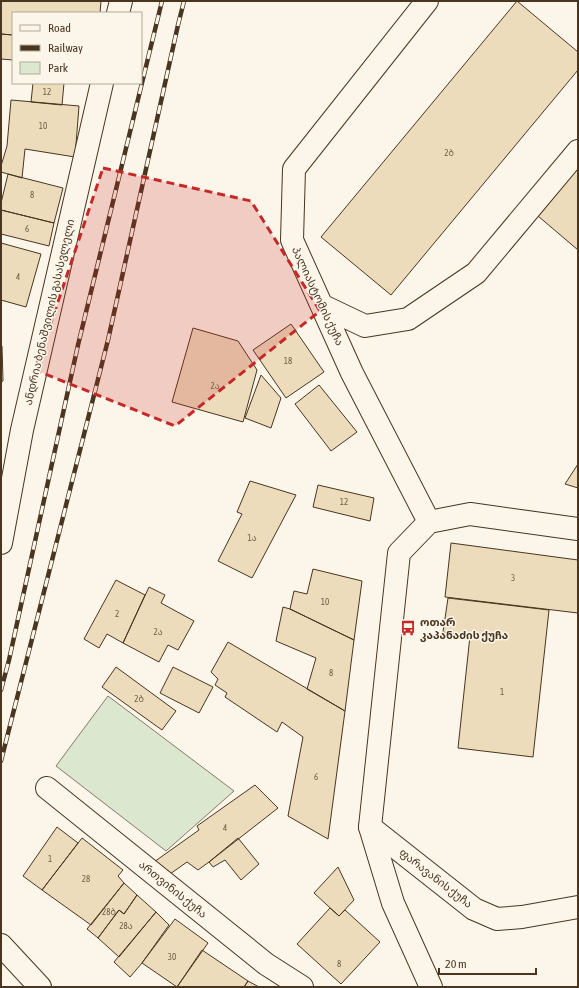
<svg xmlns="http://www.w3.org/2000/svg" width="579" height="988" font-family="'Asap Condensed','Noto Sans Georgian',sans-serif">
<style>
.green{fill:#dce7d0;stroke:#887966}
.building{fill:#ecdcbc;stroke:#4a3520}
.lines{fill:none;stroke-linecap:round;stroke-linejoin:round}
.street-casing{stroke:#4a3520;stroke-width:24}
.secondary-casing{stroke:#4a3520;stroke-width:24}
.street{stroke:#fbf6e9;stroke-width:22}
.secondary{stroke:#fbf6e9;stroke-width:22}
.rail-casing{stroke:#4a3520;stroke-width:4.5}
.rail{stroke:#fbf6e9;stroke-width:3;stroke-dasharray:9;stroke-linecap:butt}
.marked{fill:#c62828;fill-opacity:0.2;stroke:#c62828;stroke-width:3;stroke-dasharray:8 5;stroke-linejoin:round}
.labels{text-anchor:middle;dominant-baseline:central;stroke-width:3;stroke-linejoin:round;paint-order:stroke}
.number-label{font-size:9px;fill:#725f47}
.street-label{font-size:11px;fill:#4a3520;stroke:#fbf6e9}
.poi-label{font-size:11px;font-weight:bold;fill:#4a3520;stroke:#fbf6e9;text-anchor:start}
</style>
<rect width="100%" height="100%" fill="#fbf6e9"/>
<path class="green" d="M108,696L234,791L166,851L56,766Z"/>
<path class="building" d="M1,1H101L100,13H13V35L1,34Z
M517,1L578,52V70L391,295L321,237Z
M1,34L13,35V60L1,59Z
M33,83H64L62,105L31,102Z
M11,100L79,106L75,157L25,149L22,178L1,172V166L7,146Z
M578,168V250L538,216Z
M8,174L63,188L54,223L1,210V203Z
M1,210L54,223L49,246L1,234Z
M1,243L41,254L26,307L1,300Z
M291,324L324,372L286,398L253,350Z
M193,328L238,341L257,370L243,422L172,402Z
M1,346H2L3,381L1,382Z
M261,375L281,398L271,428L245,418Z
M319,385L357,432L331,451L295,404Z
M578,464V488L565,484Z
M250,481L296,495L252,578L218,561L242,514L237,512Z
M318,485L374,498L370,521L313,507Z
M451,543L578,560V613L445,597Z
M313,569L362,581L354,640L290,609L294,591L307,594Z
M116,580L145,595L123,643L107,634L99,648L84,639Z
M149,587L165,595L161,603L194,621L178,650L168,645L159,662L123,643Z
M448,598L549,610L533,757L458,748L470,636L443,632Z
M283,607L290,609L354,640L345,711L307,689L316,658L276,641Z
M228,642L345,711L328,839L288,816L303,737L282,722L277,732L225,697L227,693L215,685L218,679L211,672Z
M116,667L176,711L162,730L102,687Z
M173,667L213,687L199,713L160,693Z
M255,785L278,808L209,862L198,870L187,862L170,874L154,862L199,830L197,826Z
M57,827L78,843L42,890L23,876Z
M82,838L123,870L118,876L124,883L91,925L42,890Z
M238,838L259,864L241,880L225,860L213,867L209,862Z
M338,867L354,900L339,916L314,893Z
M124,883L137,895L124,914L119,910L98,938L87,929Z
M137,895L156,912L119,957L98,938L119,910L124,914Z
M330,908L339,916L345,910L380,942L341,984L297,944Z
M156,912L169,925L142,963L130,977L114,962Z
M175,919L208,943L177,987L142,963Z
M202,950L248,981L244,987H177Z
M248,981L259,987H244Z"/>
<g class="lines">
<g class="street-casing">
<path id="street" d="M427,1L294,169L292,240L352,373L429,522
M118,13L121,1
M323,306L365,326L408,319L476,273L578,151
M1,543L22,430L102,83
M47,788L266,964L302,987
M370,827L474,909L497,919L522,917L578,907"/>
</g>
<g class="secondary-casing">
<path id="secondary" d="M1,945L40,987
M431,987L393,903L370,827L399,553L429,522L470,514L578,529"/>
</g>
<use href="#street" class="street"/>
<use href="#secondary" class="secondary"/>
<g class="rail-casing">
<path id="rail" d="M1,690L9,660L78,345L162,1
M1,761L108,340L178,25L184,1"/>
</g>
<use href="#rail" class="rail"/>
</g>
<path class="marked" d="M103,168L251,201L320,311L175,426L35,370Z"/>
<defs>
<g id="bus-bare" transform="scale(1.2)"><path d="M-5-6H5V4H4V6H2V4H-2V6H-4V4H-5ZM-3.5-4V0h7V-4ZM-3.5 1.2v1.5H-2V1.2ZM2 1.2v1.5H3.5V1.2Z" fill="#c62828" stroke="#fbf6e9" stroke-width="2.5" paint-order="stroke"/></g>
</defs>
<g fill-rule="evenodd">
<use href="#bus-bare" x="408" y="628"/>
</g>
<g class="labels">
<g class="number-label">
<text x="47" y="92">12</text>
<text x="43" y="126">10</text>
<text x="449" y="153">2ბ</text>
<text x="32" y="195">8</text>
<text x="27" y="229">6</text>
<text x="18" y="277">4</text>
<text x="288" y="361">18</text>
<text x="215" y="386">2ა</text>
<text x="344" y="502">12</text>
<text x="252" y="538">1ა</text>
<text x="513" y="578">3</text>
<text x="325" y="602">10</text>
<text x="117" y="614">2</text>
<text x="158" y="632">2ა</text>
<text x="331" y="673">8</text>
<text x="502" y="692">1</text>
<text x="139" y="699">2ბ</text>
<text x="316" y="777">6</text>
<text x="225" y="828">4</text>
<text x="50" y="859">1</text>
<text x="86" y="879">28</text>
<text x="109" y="912">28ბ</text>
<text x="126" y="926">28ა</text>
<text x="172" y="957">30</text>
<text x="339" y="964">8</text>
</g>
<g class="street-label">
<text transform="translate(318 296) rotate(65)">პალიასტომის ქუჩა</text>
<text transform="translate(49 312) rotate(-77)">ანდრია ბენაშვილის გასასვლელი</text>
<text transform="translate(436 878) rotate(38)">ფარავანის ქუჩა</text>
<text transform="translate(173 889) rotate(39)">ართვინის ქუჩა</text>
</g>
<g class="poi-label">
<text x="420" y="622">ოთარ<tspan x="420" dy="13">კაპანაძის ქუჩა</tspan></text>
</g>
</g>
<rect width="579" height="988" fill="none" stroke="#4a3520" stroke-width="4"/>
<rect x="12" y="12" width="130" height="72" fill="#fbf6e9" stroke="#b4a999"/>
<rect x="20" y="25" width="20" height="6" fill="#fbf6e9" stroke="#b4a999"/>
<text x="48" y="32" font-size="12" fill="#4a3520">Road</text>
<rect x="20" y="45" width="20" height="6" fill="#4a3520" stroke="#b4a999"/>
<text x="48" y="52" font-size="12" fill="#4a3520">Railway</text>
<rect x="20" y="62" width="20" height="12" fill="#dce7d0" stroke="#b4a999"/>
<text x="48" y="72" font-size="12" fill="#4a3520">Park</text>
<path d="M439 968v6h97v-6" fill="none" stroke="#4a3520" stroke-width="2"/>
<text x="445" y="968" font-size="12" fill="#4a3520" stroke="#fbf6e9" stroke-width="3" paint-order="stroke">20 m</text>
</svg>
